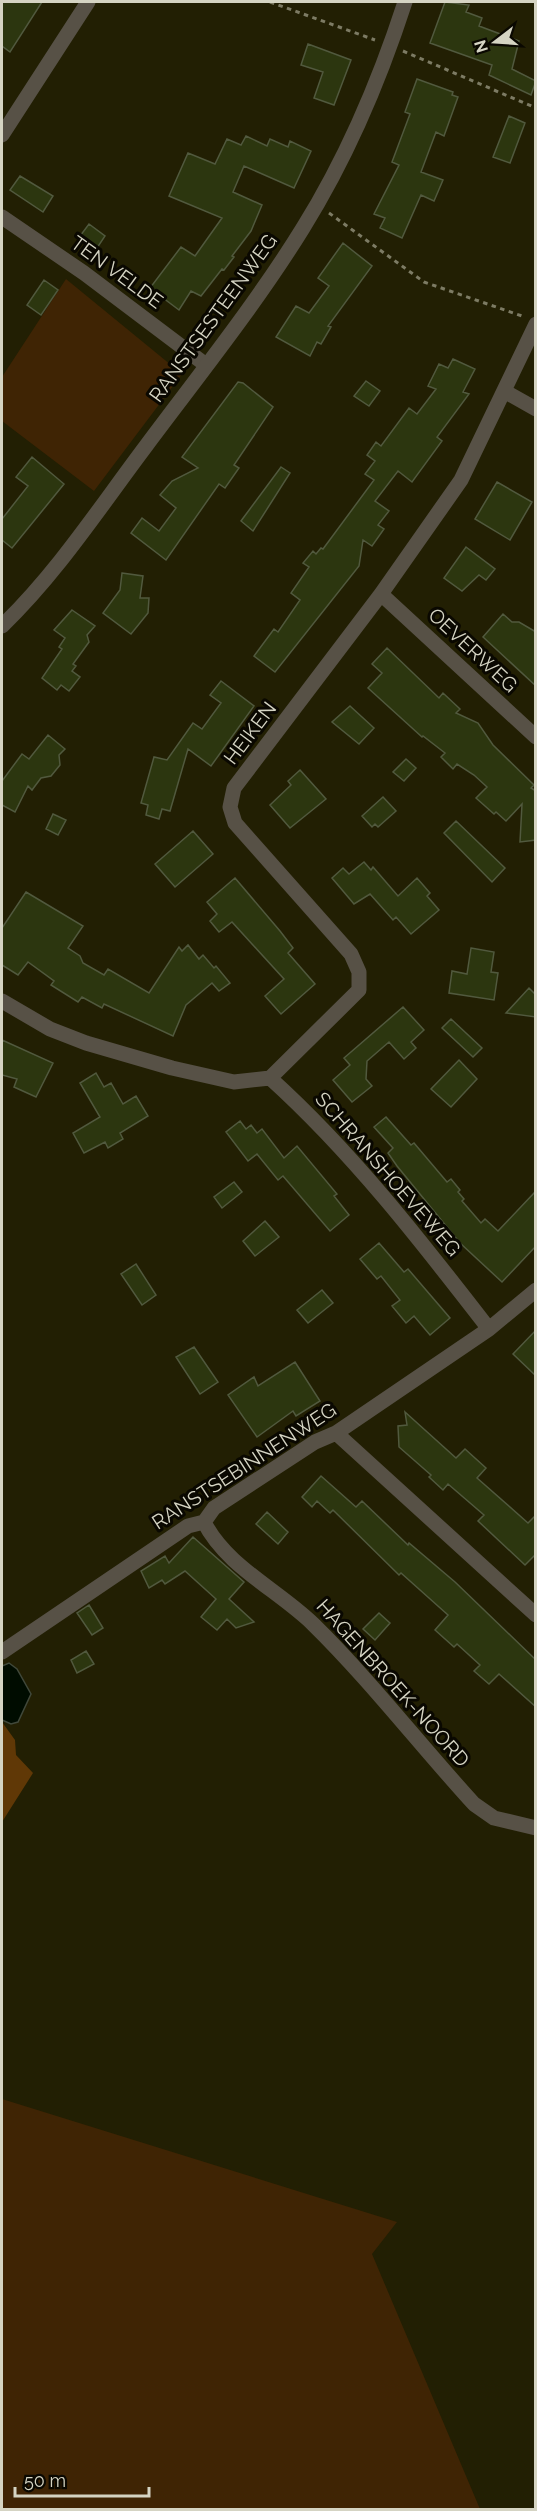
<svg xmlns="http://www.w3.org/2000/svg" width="537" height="2511" font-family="Raleway,sans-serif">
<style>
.green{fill:#3f2404}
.forest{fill:#603806}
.water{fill:#000c00;stroke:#40483a;stroke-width:1.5}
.building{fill:#2c360f;stroke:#51593e;stroke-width:1.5}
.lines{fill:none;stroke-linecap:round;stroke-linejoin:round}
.path{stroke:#7d7b64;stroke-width:3;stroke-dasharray:4.5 4.5;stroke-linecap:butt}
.minor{stroke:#575146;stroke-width:15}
.tertiary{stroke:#575146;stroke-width:15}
.labels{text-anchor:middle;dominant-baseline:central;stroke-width:6;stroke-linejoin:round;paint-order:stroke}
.street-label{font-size:20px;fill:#d5d4c3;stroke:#0a0801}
</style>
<rect width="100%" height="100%" fill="#221f03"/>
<path class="green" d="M66,279L182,374L94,491L2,421V377Z
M2,2099L397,2222L372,2254L480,2509H2Z"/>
<path class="forest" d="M2,1722L15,1740L16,1755L33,1773L2,1822Z"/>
<path class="water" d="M9,1663L17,1669L31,1694L18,1722L11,1724L2,1720V1666Z"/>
<path class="building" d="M2,2H42L10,52L2,46Z
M445,2L469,5L466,12L482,18L479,26L519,41L512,69L536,81L531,95L489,75L492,65L430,43Z
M308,44L351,60L334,105L314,98L323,72L301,65Z
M417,79L453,92L452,95L458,97L444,136L436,132L421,172L443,180L434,201L421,195L402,238L380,228L385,218L374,214L399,165L392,162L410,114L405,112Z
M509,116L525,123L510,163L493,157Z
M246,136L267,146L270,139L288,147L290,141L311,151L294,188L244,166L233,192L262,205L251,231L232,256L234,257L224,270L222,269L201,296L191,291L179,310L150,288L181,247L195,256L222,218L169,196L188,153L215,164L227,139L241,145Z
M20,176L53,196L43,212L10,190Z
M89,224L105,236L97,248L80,236Z
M343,243L372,266L328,326L331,327L321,344L317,342L310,356L276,337L296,306L309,313L329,286L318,278Z
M44,280L58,290L41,315L27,305Z
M453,359L475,369L463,392L469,394L437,437L442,441L412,482L398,471L375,501L389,511L378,525L384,529L372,546L363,540L359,566L275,672L254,656L274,629L278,632L300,600L291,593L309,567L303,563L313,551L316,554L321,548L323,549L374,480L365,474L375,461L367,455L376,442L381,446L409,408L417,414L436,389L428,386L439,364L448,368Z
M366,381L380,391L369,406L354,396Z
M238,382L243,383L273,407L234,465L239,468L225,488L219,484L166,560L131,533L142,518L159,531L176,508L160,495L172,481L198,468L182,457Z
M32,457L64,484L12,548L2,540V519L28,486L16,477Z
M281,467L290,473L253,531L241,521Z
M497,482L532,502L510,540L475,519Z
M466,547L495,569L486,580L479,575L462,591L444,578Z
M122,573L143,576L140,598H149L148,613L131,634L103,613L120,590Z
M72,610L95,626L87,635L89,642L73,664L76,666L72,671L80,677L69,691L61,685L57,690L42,678L62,649L59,647L65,638L54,630Z
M503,614L512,622H519L536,632V686L483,637Z
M387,648L439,698L443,693L460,709L456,713L478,723L493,745L534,785L531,788L536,791V840L520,842L522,804L506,821L496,812L494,814L476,798L487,787L474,775L457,764L453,769L441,757L445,753L423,736L422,737L368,688L382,673L372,664Z
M221,681L254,706L211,766L188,749L170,811L162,809L159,819L146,815L148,805L141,803L154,757L167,760L193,723L202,729L221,703L210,695Z
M350,706L374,728L359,744L332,722Z
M48,735L65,749L59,755L60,765L51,776L41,778L32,790L28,786L15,812L2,805V781L22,754L29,759Z
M406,759L416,768L404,781L393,772Z
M300,770L326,799L290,828L270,805L291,785L288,781Z
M383,797L396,811L378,827L375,824L372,827L362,816Z
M53,814L66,820L58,835L46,829Z
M456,821L505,868L492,882L444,833Z
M193,831L213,854L175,887L155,864Z
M364,862L371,870L373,867L398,896L417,878L430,893L427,896L439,910L411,934L396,917L393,920L370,894L354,904L332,878L343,868L349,874Z
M235,878L280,931L293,948L288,953L315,984L281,1014L265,996L284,979L232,922L219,932L210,921L217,914L207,902Z
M26,892L83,926L68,948L80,956L83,963L104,975L108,969L149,993L179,947L182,951L188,945L199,959L203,955L214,968L216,966L230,983L219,991L212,983L186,1005L173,1036L104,1004L102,1008L82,997L78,1002L51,985L54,981L28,962L18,975L2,965V928Z
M471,948L494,952L491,972L498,973L494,1000L449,993L452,971L467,974Z
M529,988L536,995V1017L506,1013Z
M403,1007L424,1030L411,1042L416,1048L404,1059L389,1042L367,1061L366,1079L372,1086L352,1102L333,1080L350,1065L344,1058Z
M451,1019L482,1048L473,1057L442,1028Z
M2,1040L53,1063L36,1097L14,1087L17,1079L2,1075Z
M459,1060L477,1079L451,1107L431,1089Z
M96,1073L104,1087L111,1083L123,1104L136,1096L148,1116L120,1133L123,1139L108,1148L105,1142L84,1153L73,1133L100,1117L80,1083Z
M386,1117L411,1145L414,1143L447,1182L451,1179L460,1190L458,1192L464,1199L462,1201L481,1223L485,1219L498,1231L536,1191V1246L502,1282L460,1243L397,1166L388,1153L393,1148L374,1127Z
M240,1121L246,1129L251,1125L257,1133L262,1129L284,1158L297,1146L337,1194L334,1196L349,1215L330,1231L283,1176L278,1180L257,1154L248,1161L226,1132Z
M234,1182L242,1192L222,1208L214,1197Z
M265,1221L279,1237L255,1256L243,1241Z
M379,1243L404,1272L408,1269L450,1318L430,1335L414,1316L406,1323L392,1306L400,1300L381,1276L377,1279L360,1259Z
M136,1264L156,1295L142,1305L121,1274Z
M322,1290L333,1303L308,1323L297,1310Z
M536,1330V1376L513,1354Z
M194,1347L218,1382L200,1394L176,1357Z
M295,1362L320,1401L296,1416L293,1411L257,1437L228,1395L254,1377L258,1386Z
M405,1412L456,1458L465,1449L486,1468L477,1478L528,1523L536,1515V1554L525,1565L478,1521L484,1515L448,1484L443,1490L429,1477L431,1475L399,1447L398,1426L407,1425Z
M321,1476L356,1507L362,1501L408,1545L409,1543L455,1582L536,1660V1707L499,1674L489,1684L474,1671L480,1665L457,1644L454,1647L435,1630L448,1615L401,1573L399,1575L333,1510L330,1513L317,1501L312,1507L302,1497Z
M267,1512L288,1532L278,1544L256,1524Z
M193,1537L244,1582L229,1599L254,1622L236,1628L227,1619L217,1630L201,1617L216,1599L185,1571L165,1584L162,1580L149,1588L141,1571L165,1556L169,1563Z
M89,1605L103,1628L92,1635L77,1613Z
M379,1613L390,1623L375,1640L363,1629Z
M86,1651L94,1664L77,1673L71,1660Z"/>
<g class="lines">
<path class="path" d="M270,2L375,40
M403,51L536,108
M329,213L424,282L522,316"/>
<path class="minor" d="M2,135L88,2
M2,217L84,273L206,365
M504,391L536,409
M381,594L536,737
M2,1001L50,1029L86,1043L172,1068L234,1082L270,1078C352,1152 421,1241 489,1329
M270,1078L359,990V972L351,954L235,823L230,807L234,788L381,594L461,480L536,324
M336,1433L536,1615
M204,1522C226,1566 278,1590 313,1624C370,1680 420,1745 474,1804L494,1818L536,1828
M2,1652L188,1526L204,1522L214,1508L315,1442L336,1433L489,1329L536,1290"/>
<path class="tertiary" d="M2,626C57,573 100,507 146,446C199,375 256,304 303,228C346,159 380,79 405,2"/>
</g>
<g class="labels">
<g class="street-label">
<text transform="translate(117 272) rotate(36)">TEN VELDE</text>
<text transform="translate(213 318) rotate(-54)">RANSTSESTEENWEG</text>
<text transform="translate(473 650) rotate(43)">OEVERWEG</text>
<text transform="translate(250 733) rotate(-53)">HEIKEN</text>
<text transform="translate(388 1174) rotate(49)">SCHRANSHOEVEWEG</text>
<text transform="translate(244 1466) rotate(-33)">RANSTSEBINNENWEG</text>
<text transform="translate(393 1683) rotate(48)">HAGENBROEK-NOORD</text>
</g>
</g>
<rect width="537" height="2511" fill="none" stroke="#d5d4c3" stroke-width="6"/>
<g transform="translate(495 42) rotate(253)" stroke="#0a0801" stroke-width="4.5" paint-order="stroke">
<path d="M0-4.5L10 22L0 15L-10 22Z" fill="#d5d4c3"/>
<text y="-9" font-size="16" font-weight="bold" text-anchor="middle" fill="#d5d4c3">N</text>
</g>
<path d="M15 2487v9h134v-9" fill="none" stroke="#d5d4c3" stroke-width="3"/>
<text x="24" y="2487" font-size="18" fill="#d5d4c3" stroke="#0a0801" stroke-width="4.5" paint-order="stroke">50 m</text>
</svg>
